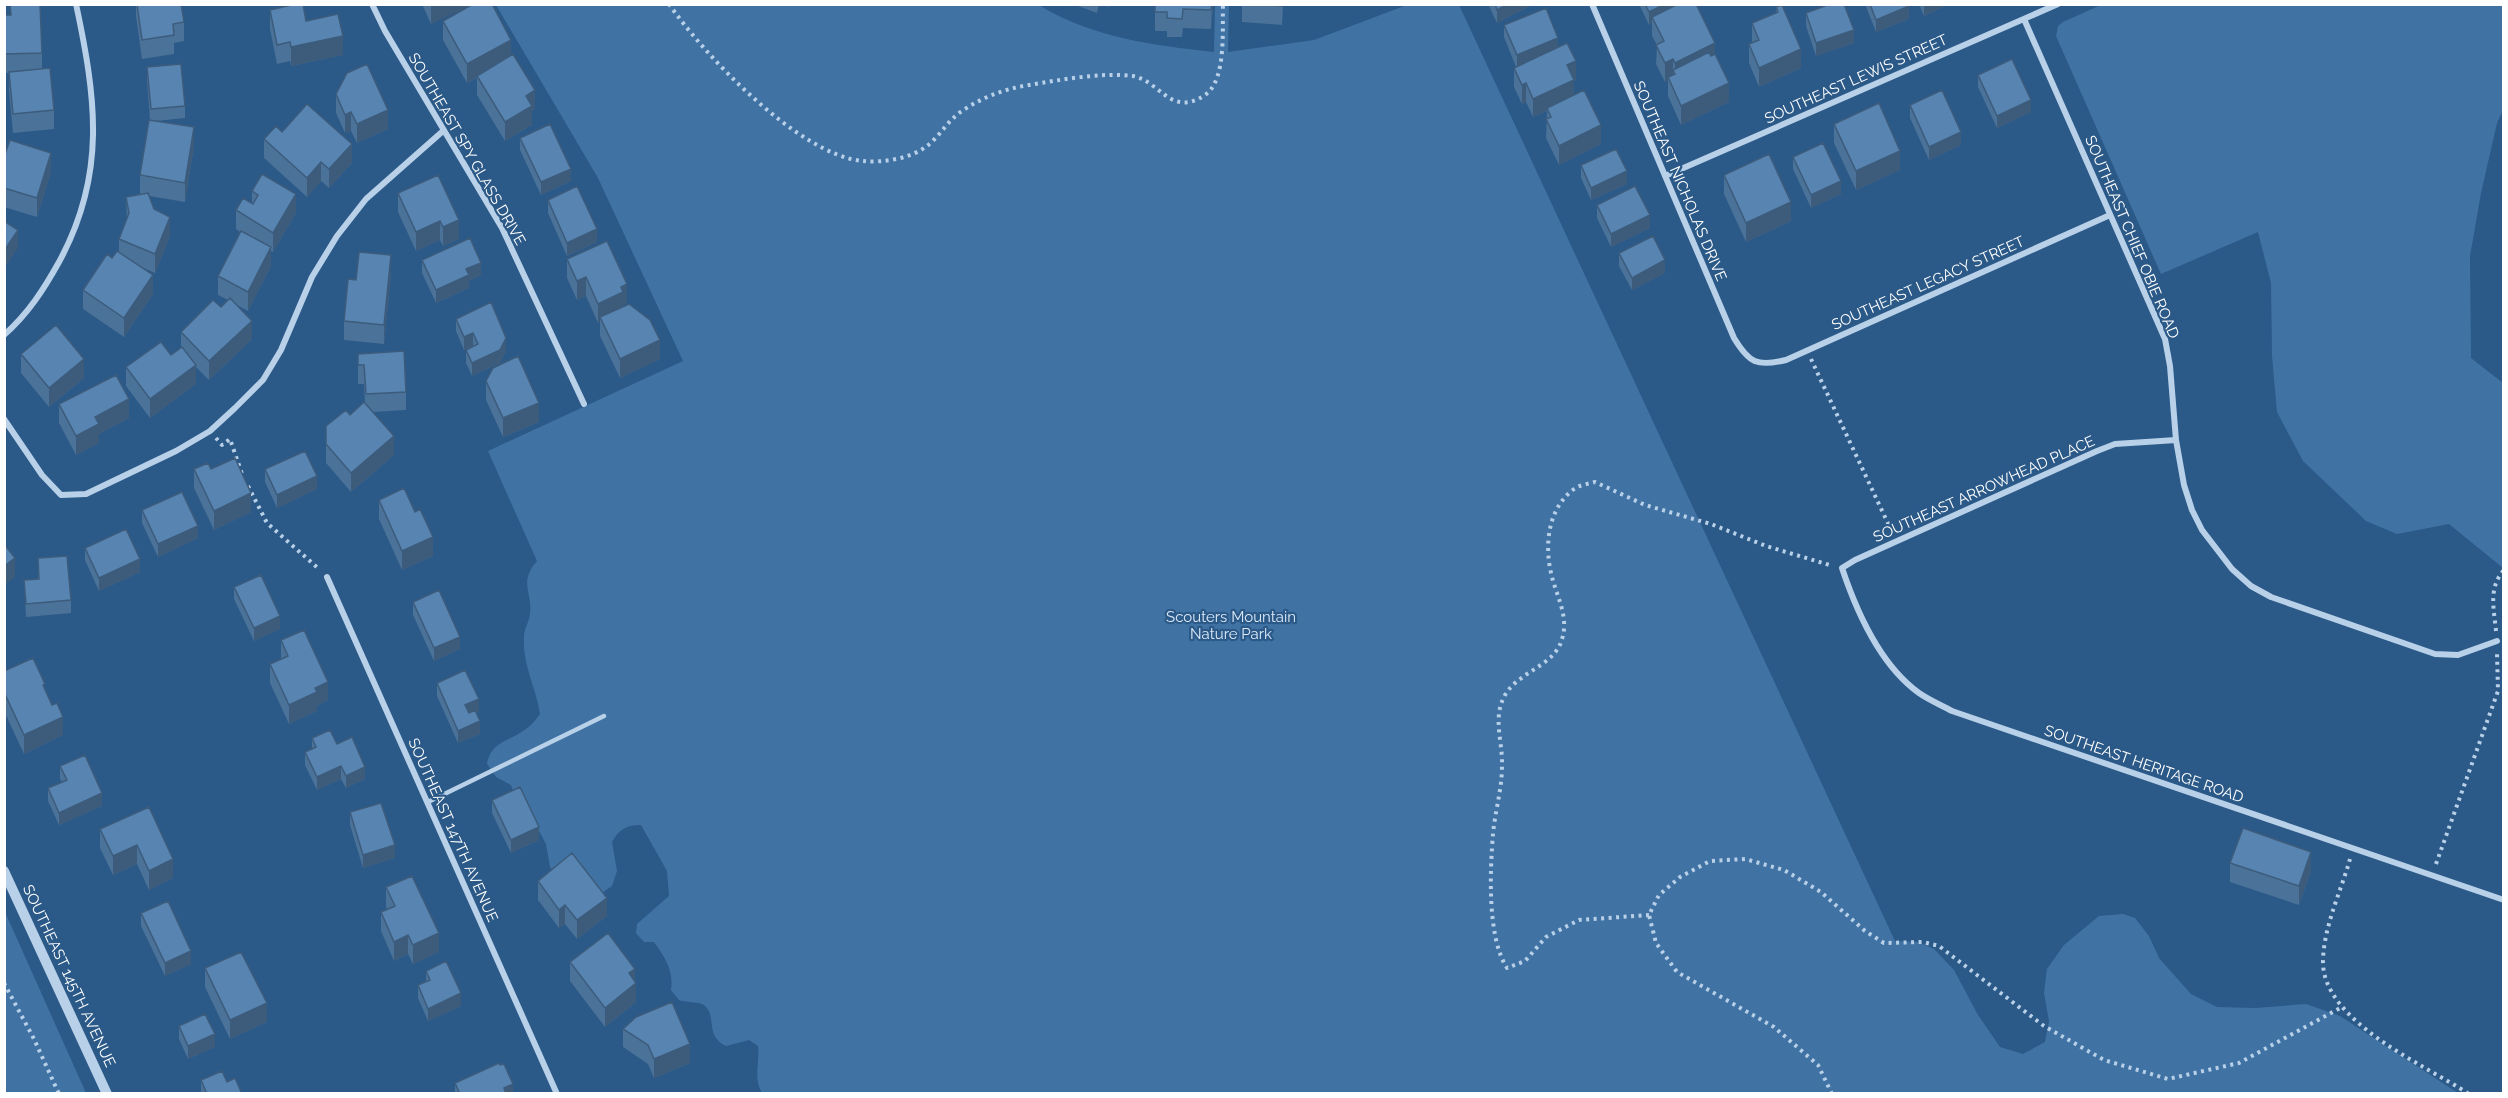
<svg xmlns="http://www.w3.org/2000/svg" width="2508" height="1098" font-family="Raleway,sans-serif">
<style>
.green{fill:#4073a4}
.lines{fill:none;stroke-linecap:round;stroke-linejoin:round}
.path{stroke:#b8d0e8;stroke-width:4;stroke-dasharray:3 4.5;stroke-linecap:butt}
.service{stroke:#b8d0e8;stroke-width:4.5}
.minor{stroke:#b8d0e8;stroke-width:6}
.tertiary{stroke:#b8d0e8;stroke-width:10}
.wall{fill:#4b7298}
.shaded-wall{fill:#3d5c7c}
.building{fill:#5784b1;stroke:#3d5c7c;stroke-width:1.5}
.labels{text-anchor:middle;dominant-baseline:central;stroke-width:4.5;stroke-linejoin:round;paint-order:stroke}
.street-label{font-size:15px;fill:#fff;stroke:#2b5988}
.park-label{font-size:15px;fill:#dbe9f7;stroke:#2b5988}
</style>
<rect width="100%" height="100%" fill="#2b5988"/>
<path class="green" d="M2103,4L2503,5V110L2497,123L2481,193L2470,256L2471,358L2503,383V568L2449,524L2397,534L2366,521L2303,461L2277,412L2272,356L2271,283L2258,232L2161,274L2056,36L2058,26L2063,22Z
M496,5H1039C1093,38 1152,45 1214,52L1215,5H1229L1228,52L1314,40L1407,5H1459L1895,941L1918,942L1934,949L1954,970L1978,1015L2000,1047L2023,1054L2045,1042L2049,1021L2044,993L2047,969L2064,945L2099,916L2123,914L2135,918L2149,936L2159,958L2191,994L2217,1007L2256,1008L2306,1004L2340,1016L2458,1093H762C753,1078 760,1063 758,1046L749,1040L726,1046C703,1035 719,1013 702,1004C696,1002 685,1002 679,1000L671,990C674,971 665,957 654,942H644L636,933L637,924L669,896L667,871L641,825C626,825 620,829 612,842L617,871L612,886L599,895L566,887L550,867L546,844L534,822L519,808L511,785L496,777L487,764C491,741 510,741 526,729C532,725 536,719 540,714C536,687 522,664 524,637C524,629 529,622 530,614C533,593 518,583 537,561L488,451L683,361L598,178Z
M4,912H5L86,1093H5Z"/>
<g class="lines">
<path class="path" d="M669,4C705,56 798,154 862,161C882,163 910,159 927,146C940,136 948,120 962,111C983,97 1004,89 1029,85C1059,80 1102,72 1133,76C1160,81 1171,118 1205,95C1227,80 1222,28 1223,4
M1811,359L1892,532
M216,438L222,445L230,439L242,474
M248,486L267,523L320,570
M2496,631C2494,609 2488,588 2504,570
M2350,859C2341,891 2324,926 2323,960C2321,1021 2425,1065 2469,1094
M2436,864L2498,691L2497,654
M1649,915L1579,920L1546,937L1525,961L1507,968C1487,937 1490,871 1493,834C1495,811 1502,790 1502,766C1503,742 1492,718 1505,695C1519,671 1555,666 1562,639C1569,617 1557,597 1552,577C1544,547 1547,509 1574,489C1579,485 1588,484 1595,482L1645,505L1711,524L1766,546L1833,566
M4,983L34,1039L59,1094
M1832,1094L1818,1065L1774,1027L1677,972L1656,943L1649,915L1659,895L1680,877L1710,861L1745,859L1784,870L1821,892L1865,931L1884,943L1923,942L1939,946L2044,1026L2104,1060L2168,1079L2239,1063L2342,1007"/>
<path class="service" d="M428,802L604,716"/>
<path class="minor" d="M372,4L385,31L502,228L584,404
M1592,4L1734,338C1749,363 1757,367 1786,360L2110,215
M2024,19L2165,339L2170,366L2176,440L2184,485L2192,510L2202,530L2232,569L2251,586L2271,597L2435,654L2458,655L2497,641
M1665,176L2058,4
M4,335C28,314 44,289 59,262C107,174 96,98 76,4
M4,419L42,475L61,495L86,494L176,451L210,431L235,408L263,380L281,350L312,277L337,236L366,199L443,131
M2176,440L2115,444L2097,451L1855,560L1842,568C1857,613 1880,665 1919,693C1929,700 1941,705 1952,711L2504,900
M327,577L557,1094"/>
<path class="tertiary" d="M4,871L107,1094"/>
</g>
<path class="wall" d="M10,4L42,53V69L54,110V129L13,133L9,91V73H4V15H10Z
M136,4H181L184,22V41L174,43V54L142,59L136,16Z
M422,4H469L431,24Z
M1078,4H1099L1097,13L1078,6Z
M1101,4H1110L1109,7Z
M1155,4H1213L1211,29L1183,28L1182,37H1167V31H1155Z
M1242,4H1296V6L1283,5L1282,25L1242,22Z
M1488,4H1534L1497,23Z
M1639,4H1696L1715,55L1729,102L1681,125L1668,96V80L1665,82L1656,64L1657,45L1652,36V23L1649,25Z
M1865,4H1908L1909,19L1876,32Z
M1919,4H1949L1924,16Z
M1776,7L1801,68L1759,87L1749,63V44L1752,43V23L1776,13Z
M270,10L306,21L343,55L291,66L290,61L277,64L270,29Z
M1806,13L1854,43L1816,56L1806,26Z
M443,21L511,56L535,109L532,111V125L505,141L477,95V78L467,83L443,40Z
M1504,25L1558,47L1576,80L1574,81V95L1601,144L1559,165L1546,138L1547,111L1533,117L1526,102L1522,104L1514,87V68L1516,67L1504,37Z
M147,67L185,106V118L156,121L194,146L185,202L149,196L154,209L170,236L155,273L141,267L153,294L124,337L83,309V290L112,258L119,252V239L127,219L126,197L140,194V175L150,120L147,80Z
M1978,75L2031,112L1997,128L1978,87Z
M336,94L388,129L357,143L351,131L345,133L336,113Z
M1910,105L1961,145L1929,160L1910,118Z
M1834,124L1900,170L1856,190L1834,143Z
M282,132L352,163L329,188L321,181L307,197L264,158V139Z
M520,138L571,181L541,195L520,150Z
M4,157L51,172L37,217L4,207Z
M1793,157L1841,194L1811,208L1793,169Z
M1581,165L1627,184L1591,200L1581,178Z
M438,175L459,239L443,246L440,240L416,251L398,212V193Z
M1724,175L1791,221L1746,242L1724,194Z
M252,191L296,213L273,252L271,251V266L248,311L235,304L252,339L209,380L196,367V384L150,418L126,386V367L171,355L181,348V332L221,307L228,300L218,295V276L240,232L236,229V210L252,203Z
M548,200L597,242L567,256L548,213Z
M1597,205L1650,228L1611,247L1597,218Z
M1619,253L1665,273L1632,290L1619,266Z
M567,259L627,303L623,305V307L660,359L620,378L600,336V322L598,323L586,296L577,300L567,278Z
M422,260L481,275L469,281V288L436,303L422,273Z
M391,274L384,344L344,340V321L356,280Z
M456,319L506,351L500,363L472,376L466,363V350L474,347L464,350L456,331Z
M21,354L84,378L49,407L21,373Z
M358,354L406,392V410L373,412L394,455L351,492L326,463V426L350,415L365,403L364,384H358Z
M486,381L539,422L503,437L486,400Z
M59,404L129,418L99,434V443L76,455L59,423Z
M194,469H211L251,512L214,530L194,488Z
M265,469L317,489L277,508L265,482Z
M379,500L433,556L402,570L379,519Z
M142,510L198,538L158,557L142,523Z
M85,548L140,572L99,591L85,560Z
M38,558L71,600V613L26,617L24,580L38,579Z
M234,587L280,629L254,641L234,599Z
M413,602L460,649L434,661L413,615Z
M281,640L328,700L317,706V711L289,724L270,683V664L281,659Z
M4,671L45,689L52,705L63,735L24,754L4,711Z
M437,683L479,712L476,713L480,734L458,743L437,696Z
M312,738L337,744L365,779L346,788L341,779L317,790L305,765V752L312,749Z
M60,766L102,806L59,825L48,801V788L62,782L60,779Z
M492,800L539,840L511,853L492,813Z
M149,807L173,878L149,890L137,864L113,875L100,848V829Z
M350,812L395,858L363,868L350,825Z
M2230,863L2311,871L2299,905L2230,882Z
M538,881L607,916L577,939L565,924L559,928L538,900Z
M386,887L439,952L413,964L408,954L394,961L381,931V912L387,909L386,906Z
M141,913L191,964L165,976L141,926Z
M570,962L635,981L636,1002L605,1027L570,981Z
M205,968L267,1022L230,1039L205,987Z
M426,971L461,1006L428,1021L418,998V985L426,982Z
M179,1026L215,1047L188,1059L179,1039Z
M623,1029L690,1063L654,1078L648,1064L623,1047Z
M201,1080L227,1082L242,1094H201Z
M455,1083L513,1094H455Z"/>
<path class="shaded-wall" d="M432,4H469V6L431,24V5Z
M1212,4H1213L1211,29Z
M1508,4H1534L1497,23V10Z
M1665,4H1693L1652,17V23L1649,25V12Z
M1924,4H1949L1924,16Z
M1909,6V19L1876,32V20Z
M1854,30V43L1816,56V43Z
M343,36V55L291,66V47Z
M1558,38V50L1517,67V55Z
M511,40V59L467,83V64Z
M1715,43V62L1675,82V63Z
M1801,49V68L1759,87V68Z
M1673,59V78L1668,77V80L1665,82V63Z
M1576,61V80L1574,81V99L1547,108V111L1533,117V99L1567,65Z
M1526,83V102L1522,104V85Z
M1729,83V102L1681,125V106Z
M535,90V109L532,111V125L505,141V122L526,96Z
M2031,100V112L1997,128V116Z
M388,110V129L357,143V124Z
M351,112V131L345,133V115Z
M1601,125V144L1559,165V146Z
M194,127V146L185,202V183Z
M1961,132V145L1929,160V147Z
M352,144V163L329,188V169Z
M1900,151V170L1856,190V171Z
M51,153V172L37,217V198Z
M321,162V181L307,197V178Z
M571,169V181L541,195V182Z
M1627,171V184L1591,200V188Z
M1841,181V194L1811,208V195Z
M296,194V213L273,252V233Z
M1791,202V221L1746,242V223Z
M1650,215V228L1611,247V234Z
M170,217V236L155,273V254Z
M459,220V239L443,246V227Z
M440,221V240L416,251V232Z
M597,229V242L567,256V243Z
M18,230V248L4,269V251Z
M271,247V266L248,311V292Z
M391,255V274L384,344V325Z
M1665,260V273L1632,290V278Z
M481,263V275L469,281V288L436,303V290L466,269Z
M153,275V294L124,337V318Z
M586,277V296L577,300V281Z
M627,284V303L623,305V311L600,317V322L598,323V304L621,287Z
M252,321V339L209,380V361Z
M473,333V346L464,350V337Z
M506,338V351L500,363L472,376V363Z
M660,340V359L620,378V359Z
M84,359V378L49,407V388Z
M196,365V384L150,418V399Z
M129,399V418L99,434V443L76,455V436L95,417Z
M539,403V422L503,437V418Z
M394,436V455L351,492V473Z
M317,476V489L277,508V495Z
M251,493V512L214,530V511Z
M198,526V538L158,557V544Z
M433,537V556L402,570V551Z
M15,558V577L4,585V566Z
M140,559V572L99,591V578Z
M280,616V629L254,641V628Z
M460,637V649L434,661V648Z
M328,682V700L317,706V711L289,724V705L315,688Z
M479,699V712L465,718V705Z
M63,717V735L24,754V735Z
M480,721V734L458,743V731Z
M341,766V779L317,790V777Z
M365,767V779L346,788V776Z
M102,793V806L59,825V813Z
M539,827V840L511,853V840Z
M137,845V864L113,875V856Z
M395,845V858L363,868V855Z
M2311,852V871L2299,905V886Z
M173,859V878L149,890V871Z
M607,898V916L577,939V920Z
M565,905V924L559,928V910Z
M439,933V952L413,964V945Z
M408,935V954L394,961V942Z
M191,951V964L165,976V963Z
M635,969V984L636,983V1002L605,1027V1008L629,973Z
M461,993V1006L428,1021V1009Z
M267,1003V1022L230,1039V1020Z
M215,1034V1047L188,1059V1046Z
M690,1044V1063L654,1078V1059Z
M513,1084V1094H504V1088Z"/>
<path class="building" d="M10,4H40L42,53L4,54V15H11Z
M137,4H181L184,22L173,24L174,35L142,40Z
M296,4H303L306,21L338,14L343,36L291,47L290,42L277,45L270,10Z
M473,4H492L511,40L467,64L443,21Z
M1155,4H1212L1211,10L1183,9L1182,19L1167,18V12H1155Z
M1260,4H1282V6Z
M1495,4H1508L1497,10Z
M1645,4H1665L1649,12Z
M1678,4H1696L1715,43L1675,63L1673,59L1665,63L1656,45L1664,41L1652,17Z
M1830,4H1844L1854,30L1816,43L1806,13Z
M1870,4H1908L1909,6L1876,20Z
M1782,5L1801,49L1759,68L1749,44L1759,40L1752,23L1778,12L1776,7Z
M1546,8L1558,38L1517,55L1504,25Z
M1567,43L1576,61L1567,65L1574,80L1533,99L1526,83L1522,85L1514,68Z
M1709,52L1711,56L1715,54L1729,83L1681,106L1668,77L1675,74L1673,70Z
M513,54L535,90L526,96L532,106L505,122L477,76Z
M2012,59L2031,100L1997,116L1978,75Z
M181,64L185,106L151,109L147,67Z
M367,64L388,110L357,124L351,112L345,115L336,94L347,73Z
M50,68L54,110L13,114L9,72Z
M1584,90L1601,125L1559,146L1546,119L1551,117L1547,108Z
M1942,90L1961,132L1929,147L1910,105Z
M1879,103L1900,151L1856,171L1834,124Z
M307,104L352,144L329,169L321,162L307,178L264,139L276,126L282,132Z
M149,120L194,127L185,183L140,175Z
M550,124L571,169L541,182L520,138Z
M10,140L51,153L37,198L4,188V157Z
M1823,143L1841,181L1811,195L1793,157Z
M1616,149L1627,171L1591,188L1581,165Z
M1769,154L1791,202L1746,223L1724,175Z
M262,174L296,194L273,233L236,210L243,198L253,204L258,195L252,191Z
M438,175L459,220L443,227L440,221L416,232L398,193Z
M577,186L597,229L567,243L548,200Z
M1635,186L1650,215L1611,234L1597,205Z
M148,193L154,209L170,217L155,254L119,239L129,213L126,197Z
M4,221L18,230L4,251Z
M241,231L271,247L248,292L218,276Z
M1653,236L1665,260L1632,278L1619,253Z
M470,238L481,263L466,269L469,275L436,290L422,260Z
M607,241L627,284L621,287L623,292L598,304L586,277L577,281L567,259Z
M117,251L153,275L124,318L83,290L107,254L112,258Z
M359,252L391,255L384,325L344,321L348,279L356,280Z
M230,298L252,321L209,361L181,332L213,300L221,307Z
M491,302L506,338L500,350L472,363L466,350L478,344L473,333L464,337L456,319Z
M629,304L650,320L660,340L620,359L600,317Z
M56,325L84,359L49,388L21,354Z
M161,342L171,355L182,347L196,365L150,399L126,367Z
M404,351L406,392L366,394L364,365H358V354Z
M518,356L539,403L503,418L486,381L493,368Z
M116,375L129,399L95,417L99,424L76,436L59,404Z
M364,402L394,436L351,473L326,444V426L346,410L350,415Z
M305,451L317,476L277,495L265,469Z
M235,458L251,493L214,511L194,469L208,463L211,469Z
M404,488L415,512L420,509L433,537L402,551L379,500Z
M182,492L198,526L158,544L142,510Z
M126,529L140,559L99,578L85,548Z
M4,544L15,558L4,566Z
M67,556L71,600L26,604L24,580L39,579L38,558Z
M261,575L280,616L254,628L234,587Z
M439,590L460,637L434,648L413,602Z
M304,630L328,682L315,688L317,692L289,705L270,664L288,656L281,640Z
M33,658L45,684L43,685L52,705L57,703L63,717L24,735L4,692V671Z
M465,670L479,699L465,705L469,713L475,710L480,721L458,731L437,683Z
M330,730L337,744L352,737L365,767L346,776L341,766L317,777L305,752L316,747L312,738Z
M85,755L102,793L59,813L48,788L67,780L60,766Z
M520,787L539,827L511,840L492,800Z
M381,803L395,845L363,855L350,812Z
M149,807L173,859L149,871L137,845L113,856L100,829Z
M2243,828L2311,852L2299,886L2230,863Z
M572,853L607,898L577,920L565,905L559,910L538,881Z
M412,876L439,933L413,945L408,935L394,942L381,912L395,906L386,887Z
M168,901L191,951L165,963L141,913Z
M608,933L635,969L629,973L636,983L605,1008L570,962Z
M241,952L267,1003L230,1020L205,968Z
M446,961L461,993L428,1009L418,985L430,980L426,971Z
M672,1002L690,1044L654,1059L648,1045L623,1029L636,1017Z
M205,1014L215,1034L188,1046L179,1026Z
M499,1063L500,1065L504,1064L513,1084L504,1088L506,1094H460L455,1083Z
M222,1071L227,1082L235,1078L242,1094H207L201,1080Z"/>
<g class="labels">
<g class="street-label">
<text transform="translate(1856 79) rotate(-24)">SOUTHEAST LEWIS STREET</text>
<text transform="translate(467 149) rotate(60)">SOUTHEAST SPY GLASS DRIVE</text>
<text transform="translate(1680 181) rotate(67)">SOUTHEAST NICHOLAS DRIVE</text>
<text transform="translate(2132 237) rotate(67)">SOUTHEAST CHIEF OBIE ROAD</text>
<text transform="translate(1928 283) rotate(-24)">SOUTHEAST LEGACY STREET</text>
<text transform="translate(1984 489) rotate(-24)">SOUTHEAST ARROWHEAD PLACE</text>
<text transform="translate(2144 764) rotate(19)">SOUTHEAST HERITAGE ROAD</text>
<text transform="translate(453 830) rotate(66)">SOUTHEAST 147TH AVENUE</text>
<text transform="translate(69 976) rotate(65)">SOUTHEAST 145TH AVENUE</text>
</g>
<g class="park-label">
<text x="1231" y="617">Scouters Mountain<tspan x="1231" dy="17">Nature Park</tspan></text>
</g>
</g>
<rect width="2508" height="1098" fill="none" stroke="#ffffff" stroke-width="12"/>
</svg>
